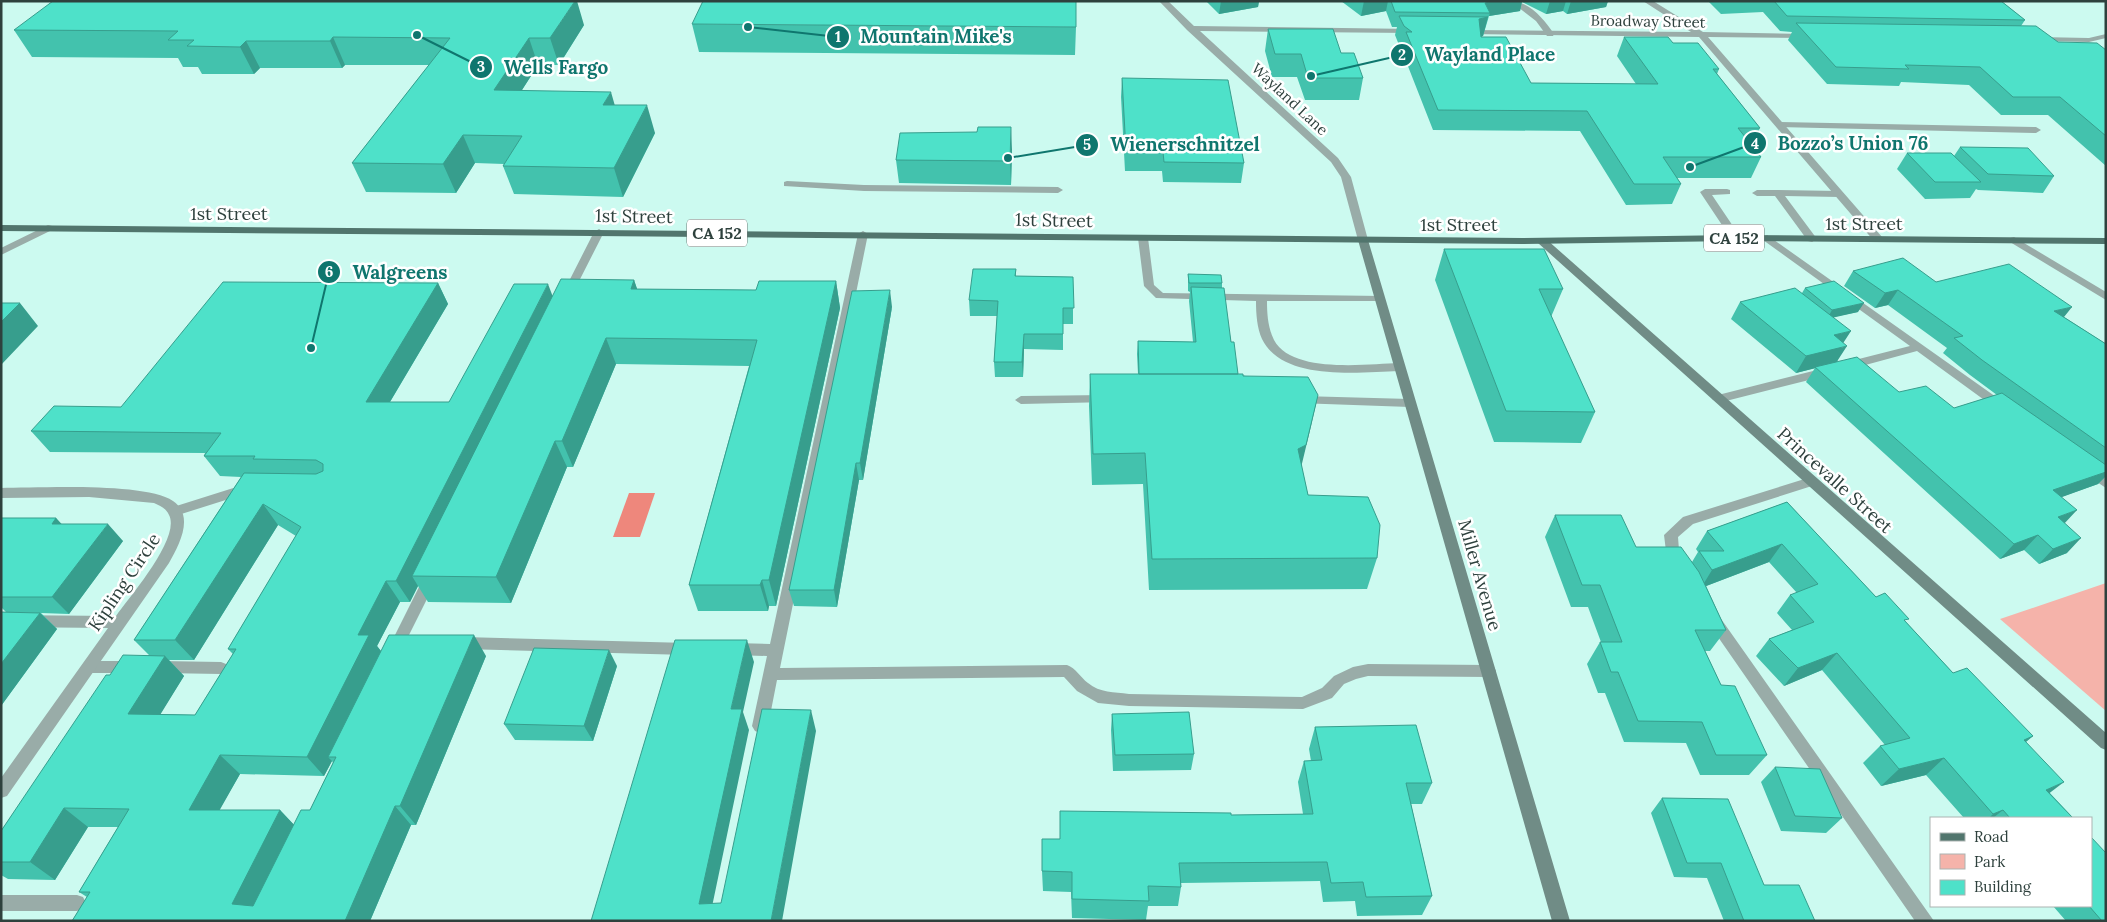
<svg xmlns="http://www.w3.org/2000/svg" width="2107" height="922" font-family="Lora,serif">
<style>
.green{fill:#f5b3aa}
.water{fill:#ee877c}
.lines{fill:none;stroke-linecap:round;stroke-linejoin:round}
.lane{fill:#99aca8;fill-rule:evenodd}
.street{fill:#99aca8;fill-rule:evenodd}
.secondary{fill:#708c86;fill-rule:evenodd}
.primary{fill:#51756d;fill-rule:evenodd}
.wall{fill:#43c2ad;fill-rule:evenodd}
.shaded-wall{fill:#379e8d}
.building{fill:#4ee1c9;stroke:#379e8d}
.labels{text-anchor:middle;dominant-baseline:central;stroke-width:5;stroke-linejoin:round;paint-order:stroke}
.far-street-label{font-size:15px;fill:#2e413d;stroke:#fff}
.shield{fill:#fff;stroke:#6d7a77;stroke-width:1}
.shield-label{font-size:16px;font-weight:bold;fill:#2e413d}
.street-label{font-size:18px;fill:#2e413d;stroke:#fff}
.leader{fill:none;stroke:#0f766e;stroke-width:2}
.callout-dot{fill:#0f766e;stroke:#fff;stroke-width:2}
.mark-label{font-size:15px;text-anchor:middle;font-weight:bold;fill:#fff}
.callout-label{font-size:19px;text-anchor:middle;font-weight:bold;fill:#0f766e;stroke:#fff;stroke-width:5;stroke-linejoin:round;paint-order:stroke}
</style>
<rect width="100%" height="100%" fill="#ccfaf0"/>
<path class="green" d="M2106,583V711L2000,619Z"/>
<path class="water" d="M629,493H655L640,537H613Z"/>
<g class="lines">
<path class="lane" d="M1510,1C1529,1 1544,19 1554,34L1553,36H1547L1536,21Z
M1780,122L2036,127L2041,130L2036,133L1777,127V123Z
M787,181L864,185L1058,187L1063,190L1058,193L864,191L784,186V182Z
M1727,189L1730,190V194L1712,195L1741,238L1736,241L1732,240L1700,192L1705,189Z
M1778,190L1839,191L1844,194L1839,197L1785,196L1817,239L1812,242L1808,241L1775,196H1757L1752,193L1757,190Z
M48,225L52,226V230L1,255V248Z
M599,229L604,232L573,293L568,296L564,295L563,293L594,232Z
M863,231L868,234L780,668L1067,665C1076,668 1080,677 1088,683C1100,693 1114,692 1129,694L1302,697L1322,688L1334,676L1353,667L1368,664L1489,665L1494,667L1496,671L1494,675L1489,677L1368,676L1356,679L1344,684L1332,698L1303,709L1129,706L1098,703L1077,691L1064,677L777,680L768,726L765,731L760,733L755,731L752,726L767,656L733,655L728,653L726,649L728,645L733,643L770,644L858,234Z
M1143,235L1148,238L1154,285L1163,293L1382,296L1383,298L1382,300L1378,301H1267C1267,314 1268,328 1274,340C1292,374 1367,364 1399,363L1405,367L1399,371C1360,372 1283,382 1262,339C1257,328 1256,314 1256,301L1156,298L1144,286L1138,238Z
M1767,235L2006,404L2008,407L2006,410H1998L1917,351L1847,370L1843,369L1841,366L1843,363L1910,346L1763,240L1762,238Z
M1825,368L1829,369L1831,372L1829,375L1718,403L1712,399L1718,395Z
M1106,395L1112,399L1110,402L1021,404L1015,400L1021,396Z
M1301,396L1410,399L1416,403L1410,407L1297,403L1295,400L1297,397Z
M2089,466L2106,476V488L2085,474L2083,471L2085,468Z
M1811,477L1817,482L1815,485L1693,524L1678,537L1680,563L1678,567H1668L1664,535L1683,517Z
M246,484L251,486L252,489L251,492L175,516L170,514L168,511L170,508Z
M430,574L435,575L437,579L400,653L395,655L390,653L388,649L425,575Z
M1714,614L1719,616L1934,921H1915L1709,624L1707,620L1709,616Z
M463,637L688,643L693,645L695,649L693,653L688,655L463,649L458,647L456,643L458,639Z
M89,661H131L136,663L138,667L136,671L131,673H89L84,671L82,667L84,663Z
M161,661L221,662L226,664L228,668L226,672L221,674L161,673L156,671L154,667L156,663Z
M1,895H77L83,897L86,903L83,909L77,911H1Z"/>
<path class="street" d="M1159,1H1168L1194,26L1414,29L1415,31L1411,33L1200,31L1338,158L1351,177L1368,240L1367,242H1359L1358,240L1341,177L1331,162L1187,30Z
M1643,1H1653L1703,32L1809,34L1810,36L1806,38L1708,37L1882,237V241H1874L1699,37L1469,34L1465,32L1469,30L1691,32Z
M2106,34V38L2089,42L2039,41L2035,39L2039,37L2089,38Z
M2014,237L2106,292V300L2010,242V238Z
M1,488C38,488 145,482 173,501C195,516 179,545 169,563L7,796L1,798V778L108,628L1,627V615L116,616C130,596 181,538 169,515C166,508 160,506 154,503L89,497L1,498Z"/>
<path class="secondary" d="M1363,237L1368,240L1570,921H1552L1358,240Z
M1542,238L1546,239L2106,733V750L2101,748L1538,243V239Z"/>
<path class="primary" d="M1,225L1522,238L1736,235L2106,238V244L1736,241L1522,244L1,231Z"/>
</g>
<path class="wall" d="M1206,1H1259L1258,7L1219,14Z
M1341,1H1608L1606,7L1567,14L1563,11L1546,14L1522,2L1520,11L1489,16L1483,36L1481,37L1531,83L1636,84L1617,56L1624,37L1673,43L1719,69L1717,74L1760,128L1751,145L1761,157L1751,178H1677L1681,184L1672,204L1626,205L1580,131L1433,130L1402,51L1403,48L1399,45L1395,35L1397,27H1392L1386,11L1361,16Z
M1708,1H2001L2025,20L2021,26L2058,42L2106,50V166L2048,115H2001L1969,85L1901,82L1899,86L1827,84L1788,40L1792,32L1780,31L1763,12L1721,14Z
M692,24L1076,27L1075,55L699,52Z
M584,25L559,65H538L522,90L614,105L655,133L623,197L514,194L503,166L504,164L475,163L456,193L366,192L352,163L429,65H345L342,68H260L254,74H202L198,67H183L178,58L32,57L14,30Z
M1268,29L1341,53L1363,78L1359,100H1305L1297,77H1272L1265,51Z
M1122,78L1244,163L1241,183L1163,182L1162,171H1125L1121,97Z
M1960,147L2054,176L2043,193L1978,190L1976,189L1970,198L1925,199L1897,169L1907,153L1954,156Z
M1012,150L1011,185L899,183L896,160Z
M1444,249L1563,289L1551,317L1595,412L1581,443L1494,442L1435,280Z
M1016,269V276L1073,277V324H1063V350L1024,349L1023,377H995L994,362L997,316H970L969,300Z
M1853,271L1936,282L2064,317L2106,344V476L2098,484L2061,497L2067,553L2039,564L2024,550L2000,559L1806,382L1815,368L1796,373L1731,319L1740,302L1802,293L1805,288L1858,312L1833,317L1843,342L1837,362L1899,392L1954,408L1997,395L1970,375L1943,353L1947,348L1888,305L1875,308L1844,286Z
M1188,274L1222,283V288L1231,342L1238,374L1318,395L1301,464L1308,495L1377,558L1367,589L1149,590L1143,484L1092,485L1089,406L1090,374H1138L1137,354L1138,341L1193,342L1189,301L1190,292L1188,291Z
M634,280L637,289L756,290L836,281L840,308L776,606H769L768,611H698L689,585L749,366L616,364L573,467H567L511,603L428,602L418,586L410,602H400L377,646L381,651L486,656L416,825H411L370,921H72L87,897L79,892L118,827H88L55,880L8,879L1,875V831L110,675L149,655L134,640L241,477L220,476L204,456L205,453L50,452L31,431L121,407L438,283L448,304L390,402H449L552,296ZM278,525L296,536L228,649L233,654L195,715L160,714L184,676L169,660H194ZM332,761L333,763L310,810L294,825L280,810H219L240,774L324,776Z
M892,307L863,480H859L837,607L794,606L789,590Z
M1787,502L1876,597L1906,622L1953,673L2033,736L2026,742L2050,793L2073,818H1964L1926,775L1881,786L1863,763L1880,746L1885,745L1822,670L1784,686L1756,656L1769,639L1792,630L1777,613L1790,595L1797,593L1769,562L1706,586L1726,630L1710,651H1705L1721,685L1767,755L1749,775H1700L1686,743L1624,742L1605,693H1598L1587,664L1600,642H1601L1588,607H1571L1545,537L1555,515L1636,547L1692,562L1698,552L1696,549L1707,531Z
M1,518H56L61,524L123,541L69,614L41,613L57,629L1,706V612H6L1,607Z
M617,666L593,741L515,740L504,724Z
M1112,714L1194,754L1191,770L1113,771L1111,730Z
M1315,727L1432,783L1422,804H1411L1432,896L1422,915L1357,916L1355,901L1323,902L1320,881L1181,883V887L1178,906H1148L1146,920L1072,918L1071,892L1043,891L1042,871L1060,839L1231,815L1303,814L1298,782L1304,761H1311L1309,749Z
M1775,767L1842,818L1826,833L1781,831L1761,782Z
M1662,798L1764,885L1815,921H1724L1707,878L1674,877L1651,813Z
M2053,906H2091L2106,921H2066Z"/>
<path class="shaded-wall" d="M575,1H577L584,25L559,65L550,38Z
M1221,1H1259L1258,7L1219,14Z
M1364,1H1388L1386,11L1361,16Z
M1494,1H1522L1520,11L1489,16L1490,13L1485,3Z
M1550,1H1566L1563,11L1546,14Z
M1571,1H1608L1606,7L1567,14Z
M1488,17L1483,36L1474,38L1479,19Z
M333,37L345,65L342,68L330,41Z
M529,38L538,65L504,118L494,90Z
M246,41L260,68L254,74L240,47Z
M611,92L619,120L603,105Z
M647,105L655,133L623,197L614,168Z
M1011,127L1012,150L1011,185L1010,161Z
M463,135L475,163L456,193L443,164Z
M634,280L643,306L631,289Z
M836,281L840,308L776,606L769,580Z
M438,283L448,304L378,422L366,402Z
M548,284L556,305L412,576L418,586L410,602L396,581Z
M890,290L892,307L863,480L860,463Z
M1898,290L1888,305L1875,308L1885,293Z
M20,303L38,326L1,365V322Z
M1864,303L1858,312L1827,319L1832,310Z
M2072,307L2060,322L2054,311Z
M1851,331L1840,348L1847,346L1836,363L1796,373L1806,356L1834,335Z
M1024,334V349L1023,377L1022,362Z
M606,338L616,364L573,467L562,441Z
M1318,395L1311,426L1299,476L1298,449Z
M555,441L567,467L511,603L496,577Z
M856,463L859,480L837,607L834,590Z
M2106,472V476L2098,484L2040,505L2053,490Z
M263,504L278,525L194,660L175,640Z
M2077,510L2063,525L2058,517Z
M56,518L72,535L52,524Z
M108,524L123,541L69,614L52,597Z
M2038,535L2024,550L2000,559L2014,544Z
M2081,538L2067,553L2039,564L2053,549Z
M1782,544L1769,562L1701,588L1712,570Z
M762,580L769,606L768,611L760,585Z
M386,581L400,602L377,646L384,655L328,757L332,761L324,776L307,757L358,635Z
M40,613L57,629L1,706V664Z
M474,635L486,656L416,825L400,806Z
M747,640L754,662L743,712L749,730L709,921L699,904L731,709Z
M609,650L617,666L593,741L584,726Z
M1837,653L1822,670L1784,686L1798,668Z
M165,656L184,676L149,733L128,714Z
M811,710L816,731L782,921H771Z
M2033,736L2013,752L2024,740Z
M220,755L240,774L209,829L189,810Z
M1944,758L1926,775L1881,786L1899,769Z
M2064,782L2043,798L2046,790Z
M395,806L411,825L370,921H345Z
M64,808L88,827L55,880L30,862Z
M280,810L298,829L254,921L232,904Z
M2003,810L1993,818H1989L1993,814Z"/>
<path class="building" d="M53,1H575L550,38H529L494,90L611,92L603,105H647L614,168L503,166L522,136L463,135L443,164L352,163L450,38L333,37L330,41H246L240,47L187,46L194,40H168L178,31L14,30Z
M703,1H1076V27L692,24Z
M1391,1H1494L1485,3L1490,13L1395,12Z
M1774,1H2001L2025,20L1787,16Z
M1399,16L1488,17L1479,19L1481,37H1506L1531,83L1658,84L1624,37H1668L1673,43H1698L1719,69H1713L1760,128H1738L1761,157H1663L1681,184H1634L1587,111L1438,110L1406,32H1412L1404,26Z
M1796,23L2036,26L2058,42L2097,43L2106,50V136L2060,97H2013L1980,67L1905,65L1909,69L1836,67Z
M1268,29H1333L1341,53H1354L1363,78H1308L1301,54H1275Z
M1122,78L1228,80L1244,163L1164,162L1163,152L1126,151Z
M978,127H1011L1010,161L896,160L900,133L977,132Z
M1960,147L2028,148L2054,176L1988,174Z
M1907,153H1951L1981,182H1935Z
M1444,249H1544L1563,289H1539L1595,412L1506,411Z
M1903,258L1936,282L2009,264L2072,307L2054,311L2106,344V448L1982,360L1954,338L1963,336L1898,290L1885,293L1853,271Z
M973,269H1016L1015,276L1073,277L1074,308H1063V334H1024L1022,362H994L998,301L969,300Z
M1188,274L1221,275L1222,283H1189Z
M561,279L634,280L631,289L756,290L759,281H836L769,580H762L760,585H689L757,340L690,339L606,338L562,441H555L496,577L412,576Z
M1834,281L1864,303L1832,310L1805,288Z
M223,282L438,283L366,402H449L514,284H548L396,581H386L358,635H369L307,757L220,755L189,810H280L232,904L253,906L301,810H310L336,757H328L389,635H474L400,806H395L345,921H72L90,892H79L129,809L64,808L30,862H1V831L106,675H110L123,655L165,656L128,714L195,715L236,649H228L301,527L263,504L175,640H134L244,473L316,474L323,471V464L316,460L253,459L255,456H204L221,433L31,431L54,406L121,407Z
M1191,287L1224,288L1231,342H1234L1238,374H1139L1138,341L1196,342Z
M1795,288L1851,331L1834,335L1847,346L1806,356L1740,302Z
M890,290L860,463H856L834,590H789L852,291Z
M1,303H20L1,322Z
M1857,357L1899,392L1926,386L1954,408L2002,393L2106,465V472L2053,490L2077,510L2058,517L2081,538L2053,549L2038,535L2014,544L1815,367Z
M1090,374H1243V376L1308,377L1318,395L1306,445L1298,449L1308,495L1368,497L1380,525L1377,558L1152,559L1145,453L1093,454Z
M1787,502L1876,597L1885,593L1909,619L1904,620L1953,673L1967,668L2033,736L2024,740L2064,782L2046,790L2073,818H2010L2003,810L1993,814L1944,758L1899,769L1880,746L1910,738L1837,653L1798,668L1769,639L1814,622L1790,595L1818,584L1782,544L1712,570L1699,551H1724L1707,531Z
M1555,515H1621L1636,547H1681L1699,572L1726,630H1695L1721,685L1735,686L1767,755H1716L1702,722L1638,721L1618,672H1611L1600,642H1622L1600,585H1582Z
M1,518H56L52,524H108L52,597H1Z
M1,612L40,613L1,664Z
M675,640H747L731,709H742L699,904L721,903L762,709L811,710L771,921H591Z
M534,648L609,650L584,726L504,724Z
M1189,712L1194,754L1115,755L1112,714Z
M1416,725L1432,783H1406L1432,896L1366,897L1363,882L1331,883L1327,862L1179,863L1181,887L1148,886L1149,901L1072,899V872L1042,871V839H1060V811L1231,813V815L1313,814L1304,761L1322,760L1315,727Z
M1775,767L1820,769L1842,818L1795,816Z
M1662,798L1728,799L1764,885H1799L1815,921H1744L1721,863H1687Z
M2091,837L2106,853V921H2102L2089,906H2091Z"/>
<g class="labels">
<g class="far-street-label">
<text transform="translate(1648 21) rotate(1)">Broadway Street</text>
<text transform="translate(1290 99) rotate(43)">Wayland Lane</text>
</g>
<g class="shield">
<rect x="687" y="219.5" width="60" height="27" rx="4"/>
<rect x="1704" y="224.5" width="60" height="27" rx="4"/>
</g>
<g class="shield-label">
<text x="717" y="233">CA 152</text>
<text x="1734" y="238">CA 152</text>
</g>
<g class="street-label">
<text x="229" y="213">1st Street</text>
<text transform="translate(634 216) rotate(1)">1st Street</text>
<text transform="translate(1054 220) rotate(1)">1st Street</text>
<text x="1864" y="223">1st Street</text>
<text x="1459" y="224">1st Street</text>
<text transform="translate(1835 480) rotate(42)">Princevalle Street</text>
<text transform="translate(1480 575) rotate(74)">Miller Avenue</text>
<text transform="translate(124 582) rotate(-56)">Kipling Circle</text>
</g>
</g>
<path class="leader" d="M748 27L838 37M1311 76L1402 55M417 35L481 67M1690 167L1755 143M1008 158L1087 145M311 348L329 272"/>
<g class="callout-dot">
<circle cx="748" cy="27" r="5"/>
<circle cx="1311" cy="76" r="5"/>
<circle cx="417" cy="35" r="5"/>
<circle cx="1690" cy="167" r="5"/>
<circle cx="1008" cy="158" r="5"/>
<circle cx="311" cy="348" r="5"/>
<circle cx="838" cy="37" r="12"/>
<circle cx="1402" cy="55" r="12"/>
<circle cx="481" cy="67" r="12"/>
<circle cx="1755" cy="143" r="12"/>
<circle cx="1087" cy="145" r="12"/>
<circle cx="329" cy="272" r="12"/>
</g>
<g class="mark-label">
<text x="838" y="42">1</text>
<text x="1402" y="60">2</text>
<text x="481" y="72">3</text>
<text x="1755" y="149">4</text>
<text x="1087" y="150">5</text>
<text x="329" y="277">6</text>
</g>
<g class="callout-label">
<text x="936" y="43">Mountain Mike's</text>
<text x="1490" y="61">Wayland Place</text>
<text x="556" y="74">Wells Fargo</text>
<text x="1853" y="150">Bozzo’s Union 76</text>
<text x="1185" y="151">Wienerschnitzel</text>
<text x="400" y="279">Walgreens</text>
</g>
<rect width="2107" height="922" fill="none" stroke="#2e413d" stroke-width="5"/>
<rect x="1930" y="817" width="162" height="90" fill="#ffffff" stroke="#abb3b1"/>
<rect x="1940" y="833" width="25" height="8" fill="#51756d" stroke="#abb3b1"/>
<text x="1974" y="842" font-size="15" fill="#2e413d">Road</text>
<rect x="1940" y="854" width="25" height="15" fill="#f5b3aa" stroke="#abb3b1"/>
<text x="1974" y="867" font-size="15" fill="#2e413d">Park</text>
<rect x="1940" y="880" width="25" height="15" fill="#4ee1c9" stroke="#abb3b1"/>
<text x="1974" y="892" font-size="15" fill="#2e413d">Building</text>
</svg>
